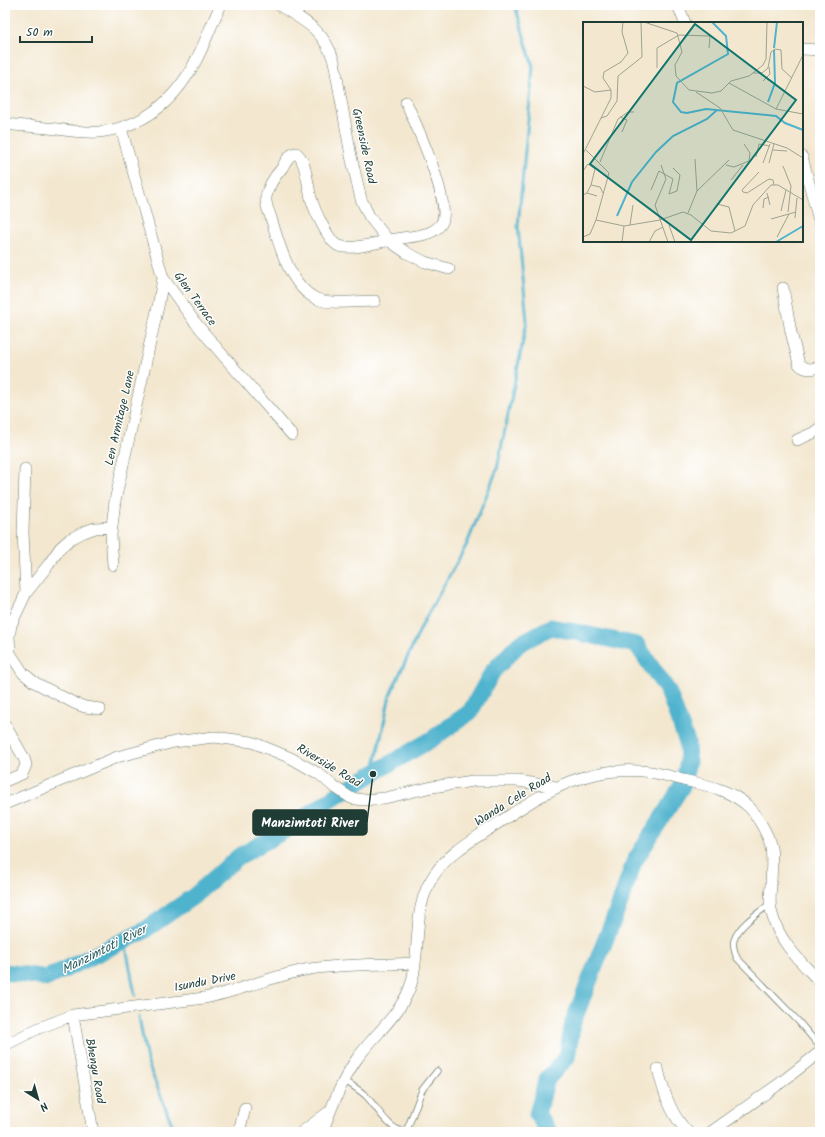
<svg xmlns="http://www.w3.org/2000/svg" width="825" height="1137" font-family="Kalam,sans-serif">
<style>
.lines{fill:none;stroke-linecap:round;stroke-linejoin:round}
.stream{stroke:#50b3ce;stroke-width:3}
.river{stroke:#50b3ce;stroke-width:17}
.service-casing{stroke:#69786a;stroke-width:7}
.minor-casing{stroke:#69786a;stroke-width:12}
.service{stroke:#fff;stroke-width:5.5}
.minor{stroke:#fff;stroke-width:11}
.labels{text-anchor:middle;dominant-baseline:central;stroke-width:3;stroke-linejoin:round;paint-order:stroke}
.street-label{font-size:12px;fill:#1f3d34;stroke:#fff}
.water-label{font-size:13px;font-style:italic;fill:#2e6062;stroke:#fff}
.inset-river{fill:none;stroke:#50b3ce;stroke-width:2}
.inset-road{fill:none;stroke:#9ea391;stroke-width:1}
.view{fill:#0f766e;fill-opacity:0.15;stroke:#0f766e;stroke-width:2}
.inset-edge{fill:none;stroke:#1f3d34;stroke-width:2}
.leader{fill:none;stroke:#1f3d34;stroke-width:1.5}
.callout-dot{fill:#1f3d34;stroke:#fff;stroke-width:1.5}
.callout{fill:#1f3d34;stroke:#1f3d34;stroke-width:1.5}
.callout-label{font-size:13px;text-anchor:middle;font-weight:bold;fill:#fff}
</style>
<rect width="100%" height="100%" fill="#fff"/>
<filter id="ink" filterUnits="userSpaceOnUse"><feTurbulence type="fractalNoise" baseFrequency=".025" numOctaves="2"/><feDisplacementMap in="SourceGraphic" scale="8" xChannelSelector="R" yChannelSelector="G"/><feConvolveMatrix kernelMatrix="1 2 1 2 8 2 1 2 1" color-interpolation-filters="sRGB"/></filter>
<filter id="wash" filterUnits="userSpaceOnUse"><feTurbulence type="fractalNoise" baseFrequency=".012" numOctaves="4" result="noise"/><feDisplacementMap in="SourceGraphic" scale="16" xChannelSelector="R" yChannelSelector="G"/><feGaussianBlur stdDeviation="0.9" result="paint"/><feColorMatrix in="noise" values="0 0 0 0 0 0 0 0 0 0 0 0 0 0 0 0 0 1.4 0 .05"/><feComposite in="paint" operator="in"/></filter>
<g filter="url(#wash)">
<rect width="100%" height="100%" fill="#f3e7cf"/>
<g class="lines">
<path class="stream" d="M373,774L390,695L424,621L467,544L497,469L527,321L518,226L533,67L515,5
M125,941L135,995
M139,1017L147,1061L175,1132"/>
<path class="river" d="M5,972L47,978L142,932L194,896L238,857L291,827L340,793L432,739L470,712L493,671L519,644L551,627L637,645L668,691L687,742L688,762L682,786L634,862L620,903L573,1022L567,1057L547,1079L537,1114L549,1132"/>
</g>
</g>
<g filter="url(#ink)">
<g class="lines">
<g class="service-casing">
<path id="service" d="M770,904C758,913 739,925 734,940C732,946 735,953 737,958L799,1022L820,1047
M344,1080C351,1085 358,1089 365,1095C375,1104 389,1131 404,1131L408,1127L422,1090L437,1071"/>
</g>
<g class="minor-casing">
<path id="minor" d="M279,5C306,22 323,29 334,61L351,156L361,199L369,216L388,240L407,253L425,262L449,269
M678,5L685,23
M802,49L820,50
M5,124C22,126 40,127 57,129C71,131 85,133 99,132C143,127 174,101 194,64C205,45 211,24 221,5
M121,128L163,278L194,321L221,353L292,435
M802,157L820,224
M783,288L791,332L799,364C806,371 812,369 820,367
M375,301C360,301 329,305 317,299C290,287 279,244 271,218C269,211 265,205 266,197C268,186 275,176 282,168C285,162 289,154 296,153C306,158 308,188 311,198C314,209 329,243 339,246C354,251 380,241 396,239C410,236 432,237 441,224C454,207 415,122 406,102
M797,440L813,433L820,428
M25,469L23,532L26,593
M113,565L111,535L115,501L159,302L163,278
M100,709L85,707L74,703L34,682L23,673L10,653L9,637L11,625L26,593L49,564L60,548L70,539L84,532L95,528L112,527
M5,725L24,758L26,765L22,774L5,781
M5,804L117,757L174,742L214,737L252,742L291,758L319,774L333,786L351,798L363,800L385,798L432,787L473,781H518L556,787
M73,1015L93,1132
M5,1045L39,1028L73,1015L204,998C240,991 274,975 310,969C345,964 380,965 415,963
M658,1069C663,1091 671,1116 688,1132
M239,1132L245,1108
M302,1132L330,1111
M322,1132C332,1107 341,1082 356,1060C374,1034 404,1012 412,981C421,945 412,908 434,875C448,854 471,841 492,827C544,793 584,763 651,772C662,774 673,777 683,780C707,785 731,790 749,807C757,815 769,836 771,847C773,860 771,873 771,885C770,895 769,905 772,914C779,942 801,962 820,982
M711,1132L779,1084L820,1052"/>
</g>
<use href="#service" class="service"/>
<use href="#minor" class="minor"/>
</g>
</g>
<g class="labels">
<g class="street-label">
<text transform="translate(364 146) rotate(78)">Greenside Road</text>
<text transform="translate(195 299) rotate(54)">Glen Terrace</text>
<text transform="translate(120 418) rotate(-77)">Len Armitage Lane</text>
<text transform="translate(329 766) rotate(31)">Riverside Road</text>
<text transform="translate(513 800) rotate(-32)">Wanda Cele Road</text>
<text transform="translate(205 982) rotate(-11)">Isundu Drive</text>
<text transform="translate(95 1071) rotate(80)">Bhengu Road</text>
</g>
<g class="water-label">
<text transform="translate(104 950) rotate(-27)">Manzimtoti River</text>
</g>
</g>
<g transform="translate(583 22)">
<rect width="220" height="220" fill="#f3e7cf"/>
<path class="inset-river" d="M129,0L143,14L145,32L94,61L90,80L98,90L104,91L123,87L193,94L202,101L220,108M191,26L194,0M185,80L192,61L191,28M34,194L49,160L73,130L90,114L124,97L134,88M193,220L220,204"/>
<path class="inset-road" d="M61,0L94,11L99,30L92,43L93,54L106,68L129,71L138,69L148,59L166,54L180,43L183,37L184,0M74,46V26L96,13L127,14L126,26M170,51H179L185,46L188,30L192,27L198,28L199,47L209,56M180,59L187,52L186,45M146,61L193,87L220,92M0,64L12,70L28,68M113,70L137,86L150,108L204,126L220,136M193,87L220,33M37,95L44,98L39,110M18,96L24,94L34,79L35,54L59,35L58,0M3,128L26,151L13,198M190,128L204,129M0,132L28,76V68L20,56L21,50L38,40L45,31L39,10L40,0M173,135L176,122L187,124M17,140L35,97L45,90H51M180,141L187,122M186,141L191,122M78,143L83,157L72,183L85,220M143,143L151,145L166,139L167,131L161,122M200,144L208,164L205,190M0,149L5,142L12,147L8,163M176,150L159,168L160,170L164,171L186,157L190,158L191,163M148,158L160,143M68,168L76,149L90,157L86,172L94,169L97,153L90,146M114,169L146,138M4,171L8,163L17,165L20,171M184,171L187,183M0,173L4,171L14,174M134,182L146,185L152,209M180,186L181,177L186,175M198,189L203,168M105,191L114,169L112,137M212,196L214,176M188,197L213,190M47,203L50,183M86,203L92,220M0,215L7,212L13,198L41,204L77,198L100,190L108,193L128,209L148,211L162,204L170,183L188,163H195L220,178M194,215L206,192M39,220L41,204M66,220L72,209L80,205"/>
<path class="view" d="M112,2L213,78L108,218L7,142Z"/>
<rect width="220" height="220" class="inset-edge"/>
</g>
<path class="leader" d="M373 774L367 822"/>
<circle class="callout-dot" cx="373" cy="774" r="4"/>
<rect class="callout" x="253" y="810" width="114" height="25" rx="4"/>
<g class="callout-label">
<text x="310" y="827">Manzimtoti River</text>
</g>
<rect width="825" height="1137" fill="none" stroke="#fff" stroke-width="20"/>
<g transform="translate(38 1099) rotate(143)" stroke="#ffffff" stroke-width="3" paint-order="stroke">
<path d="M0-3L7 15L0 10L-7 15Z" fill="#1f3d34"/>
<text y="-6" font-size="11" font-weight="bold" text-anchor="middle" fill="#1f3d34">N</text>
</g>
<path d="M20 36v6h72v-6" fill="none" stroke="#1f3d34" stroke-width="2"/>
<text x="26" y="36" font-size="12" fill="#1f3d34" stroke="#ffffff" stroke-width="3" paint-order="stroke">50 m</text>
</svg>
